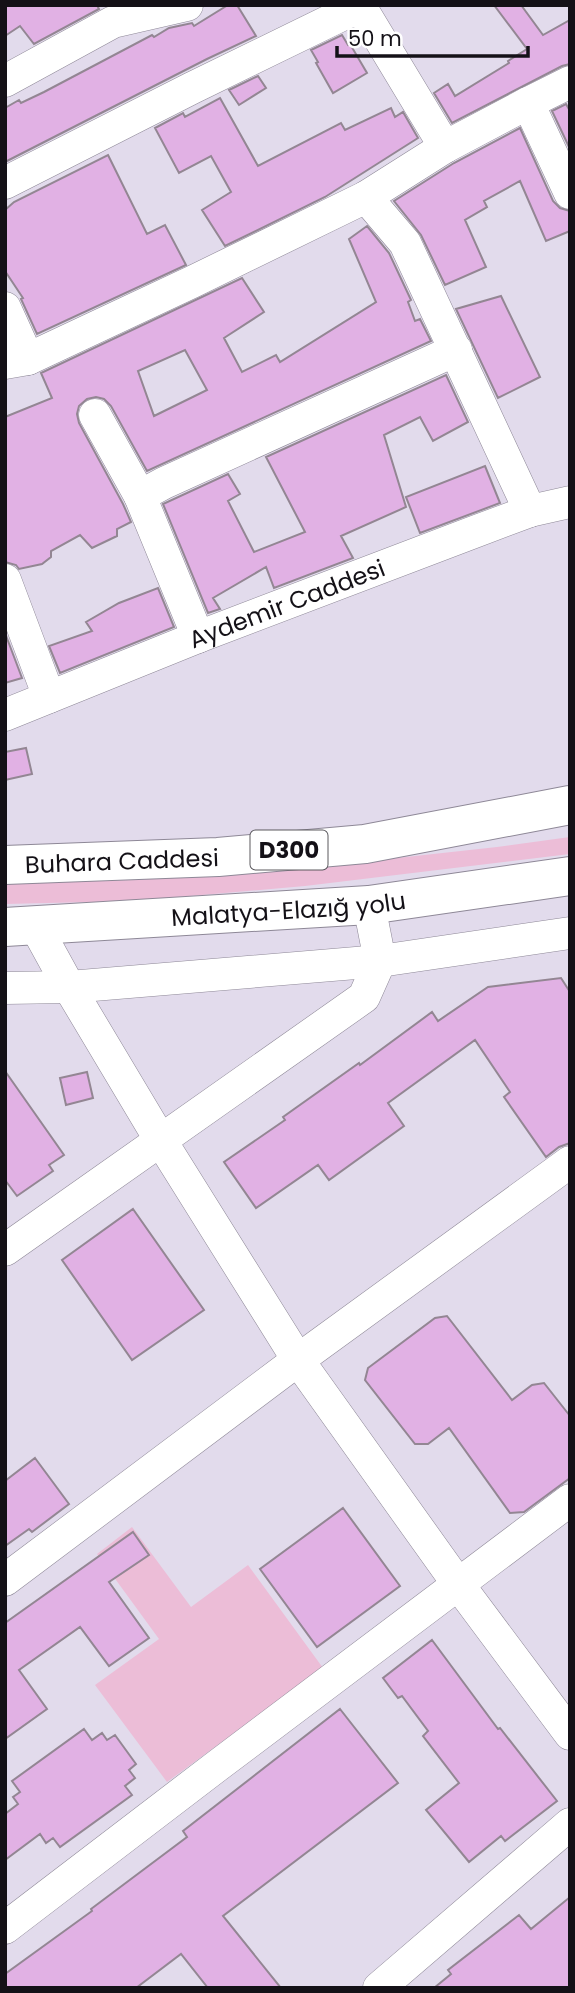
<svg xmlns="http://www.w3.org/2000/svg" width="575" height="1993" font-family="Poppins,sans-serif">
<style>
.green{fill:#ecbdd7}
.building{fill:#e1b1e4;stroke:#938693;stroke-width:2;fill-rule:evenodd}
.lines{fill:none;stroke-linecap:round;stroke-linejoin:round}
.minor-casing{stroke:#8e8897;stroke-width:33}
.highway-casing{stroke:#8e8897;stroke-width:40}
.minor{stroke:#fff;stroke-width:32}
.highway{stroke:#fff;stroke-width:38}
.labels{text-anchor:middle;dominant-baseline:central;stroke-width:7;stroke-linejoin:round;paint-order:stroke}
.shield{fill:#fff;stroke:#5a585d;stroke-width:2}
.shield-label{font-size:23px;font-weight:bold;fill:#141117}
.street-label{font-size:24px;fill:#141117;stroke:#fff}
</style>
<rect width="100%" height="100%" fill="#e2dbec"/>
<path class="green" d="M570,837V854L305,886L133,901L5,904V882L134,880L306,868L497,847Z
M132,1527L191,1607L248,1565L323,1668L167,1782L95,1685L159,1639L97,1554Z"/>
<path class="building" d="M5,5H97L99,9L34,44L20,26L5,36Z
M228,5H237L256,36L207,59L5,162V108L19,100L21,103L44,92L152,35L154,37L169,28L192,23L194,26Z
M494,5H521L543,35L570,20V64L562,66L452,123L434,93L448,84L455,96L509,63L508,61L527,49Z
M342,35L348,45L350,44L367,73L333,93L316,63L318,62L311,50Z
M258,76L266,88L239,105L229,90Z
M220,98L258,166L341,123L345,130L391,108L395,117L403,112L418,138L325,197L225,246L202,210L231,192L211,156L179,173L155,128L183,113L185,117Z
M566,104L570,111V149L552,111Z
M520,128L553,201L560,208L570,211V231L546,241L520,181L484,201L487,207L465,220L486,267L445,285L421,235L394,201L454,163Z
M108,155L147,234L165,225L186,265L37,334L21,299L23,298L5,271V210L14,202Z
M367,226L389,253L411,300L408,302L415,321L420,319L431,341L147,471L111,406L104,399L96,397L87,399L79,406L77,414L79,423L123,504L131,522L117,529V536L92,548L80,535L51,551V557L42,564L19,569L16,565L5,562V417L52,398L41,373L242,278L264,312L224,338L242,372L276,355L280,362L376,302L349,239ZM185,350L207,390L154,416L138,371Z
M501,296L540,377L498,398L456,309Z
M446,375L468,422L433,441L420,417L384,435L406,507L341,536L353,558L274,588L266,567L213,598L220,609L208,613L163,504L228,474L240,494L228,501L254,552L305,532L266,457Z
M485,466L500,503L420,533L406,497Z
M158,588L174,627L60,673L49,646L92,631L86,622L119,603Z
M5,633L22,678L5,683Z
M26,748L32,774L5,780V752Z
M561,978L570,992V1143L559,1147L546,1157L504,1097L510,1092L475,1040L388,1103L404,1126L329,1180L318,1165L256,1208L224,1162L285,1120L283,1117L359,1063L360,1065L432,1012L438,1021L488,987Z
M5,1071L64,1155L49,1165L53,1171L17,1196L5,1180Z
M87,1072L93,1098L66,1105L60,1078Z
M133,1209L204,1310L132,1360L62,1260Z
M447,1316L512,1400L532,1385L544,1383L570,1416V1478L524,1512L510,1513L449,1428L428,1444H415L365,1380L368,1368L435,1318Z
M35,1458L69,1504L32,1532L29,1529L5,1546V1481Z
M343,1508L400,1586L317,1647L260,1569Z
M133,1532L149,1555L109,1582L149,1638L109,1666L80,1627L19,1670L47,1709L5,1739V1623Z
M432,1640L498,1729L500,1728L557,1801L505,1841L501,1836L469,1862L426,1810L459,1783L423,1736L428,1731L402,1696L398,1698L383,1678Z
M340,1709L398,1783L223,1916L281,1988H208L181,1954L136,1988H5V1974L92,1911L91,1909L187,1837L183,1831Z
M84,1729L92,1740L102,1733L107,1740L115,1735L136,1764L129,1770L135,1778L125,1786L132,1795L60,1847L53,1838L46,1843L40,1834L5,1860V1814L18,1804L13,1797L20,1792L12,1781Z
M570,1897V1988H434L451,1974L448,1970L519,1915L531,1929Z"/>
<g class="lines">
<g class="minor-casing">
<g id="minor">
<path d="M5,81L113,22L187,5"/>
<path d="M570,82L528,103L570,193"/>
<path d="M5,183L192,88L360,6L445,147"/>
<path d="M366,197L405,243L530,511"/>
<path d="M5,308L28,359"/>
<path d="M5,363L28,359L192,282L366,197L445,147L528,103"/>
<path d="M95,415L140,496"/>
<path d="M5,580L49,697"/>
<path d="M198,637L140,496L164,483L456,350"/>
<path id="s1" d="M5,715L198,637L474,532L530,511L570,502"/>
<path d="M35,925L69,987L161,1141L298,1360L458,1584L570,1734"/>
<path d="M5,988L69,987L380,961L570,933"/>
<path d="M5,1250L364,997L380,961L369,905"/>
<path d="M5,1580L298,1360L570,1162"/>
<path d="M5,1928L217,1766L570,1500"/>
<path d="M379,1988L570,1824"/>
</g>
</g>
<g class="highway-casing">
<g id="highway">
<path id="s2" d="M5,865L218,857L365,844L570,805"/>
<path id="s3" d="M5,927L369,905L570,876"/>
</g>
</g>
<use href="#minor" class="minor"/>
<use href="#highway" class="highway"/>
</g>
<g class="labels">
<rect class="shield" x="250.5" y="830.5" width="77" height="39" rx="5"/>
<g class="shield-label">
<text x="289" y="850">D300</text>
</g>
<g class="street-label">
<text stroke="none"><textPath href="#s1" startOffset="303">Aydemir Caddesi</textPath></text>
<text stroke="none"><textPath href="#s2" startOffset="117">Buhara Caddesi</textPath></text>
<text stroke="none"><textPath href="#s3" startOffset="284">Malatya-Elazığ yolu</textPath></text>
</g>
</g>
<rect width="575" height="1993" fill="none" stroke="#141117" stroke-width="14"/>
<path d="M337 46v10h191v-10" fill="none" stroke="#141117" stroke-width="3.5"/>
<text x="348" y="46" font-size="21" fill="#141117" stroke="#ffffff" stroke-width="5" paint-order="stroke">50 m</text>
</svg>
